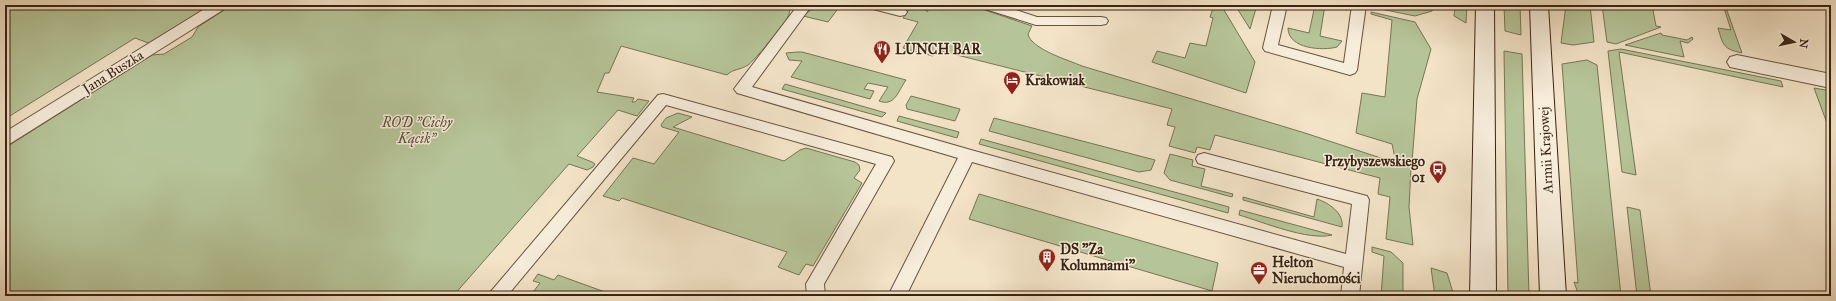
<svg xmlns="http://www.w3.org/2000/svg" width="1836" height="301" font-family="'IM FELL Great Primer',serif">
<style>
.green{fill:#b6c599;stroke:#787456}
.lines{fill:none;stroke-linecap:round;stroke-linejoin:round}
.service-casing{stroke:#68533f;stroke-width:2}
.minor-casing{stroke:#68533f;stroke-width:2}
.secondary-casing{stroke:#3a2312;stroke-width:2}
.service{fill:#f7eddb;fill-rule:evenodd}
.minor{fill:#f7eddb;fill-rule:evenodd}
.secondary{fill:#f7eddb;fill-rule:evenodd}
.labels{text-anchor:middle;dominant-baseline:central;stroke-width:3;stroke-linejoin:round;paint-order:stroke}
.poi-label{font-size:14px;font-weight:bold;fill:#3a2312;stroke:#f7eddb;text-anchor:start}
.street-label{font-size:14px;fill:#3a2312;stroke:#f7eddb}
.park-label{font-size:14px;font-style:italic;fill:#594c34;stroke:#f7eddb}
</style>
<rect width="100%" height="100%" fill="#f3e3c7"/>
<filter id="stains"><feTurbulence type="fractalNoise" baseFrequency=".005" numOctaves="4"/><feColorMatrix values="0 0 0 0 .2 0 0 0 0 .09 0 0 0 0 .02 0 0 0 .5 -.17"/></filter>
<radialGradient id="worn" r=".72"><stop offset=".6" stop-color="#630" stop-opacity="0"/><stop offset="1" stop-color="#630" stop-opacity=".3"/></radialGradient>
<path class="green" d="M5,5H213L151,44L135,38L5,119Z
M232,5H789C790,8 790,11 789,14C787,22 755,60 748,65C741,70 732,69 727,75L621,46L609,73H605L597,92L634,98L632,102H635L638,99L649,101L637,116L618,110L577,156L592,162L595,164L593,167L587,170L569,164L453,296H5V148L152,55L164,54L192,37L198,27Z
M821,5L840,6L828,22L803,16L812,9Z
M912,5H918L928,12L925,7L929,5H970L1032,26L1028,34C1031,49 1068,60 1082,66L1305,133L1411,168L1409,207L1413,245L1386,239L1390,197L1378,194L1380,178L1215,135L1210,150L1197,147L1195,153L1169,146L1175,127L1167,125L1172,109L937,50L933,56L903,48L918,22L903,18Z
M1003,5H1054C1037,11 1021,11 1003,5Z
M1214,5H1221L1255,62L1246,93L1152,62L1157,51L1185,58L1190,43L1206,46L1213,18L1210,17Z
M1235,5H1257L1250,29Z
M1315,5H1338L1347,7V10L1325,5L1320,36L1342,41L1337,47C1323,51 1288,49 1288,28L1309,33Z
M1371,5L1393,9L1394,5H1434L1432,11L1415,16L1371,7Z
M1455,5H1467L1466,23L1454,16Z
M1504,5H1520L1521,35L1505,31Z
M1566,5H1590L1594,42L1573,45L1561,43Z
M1602,5H1652L1656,26L1661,27L1616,44L1607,42Z
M1723,5H1725L1742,53C1723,49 1723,45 1718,28L1731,30Z
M1371,12L1415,22L1431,49L1417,99L1412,162L1395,158L1392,144L1356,133L1362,93L1385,97L1392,20L1371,14Z
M1661,33L1662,35L1687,40L1692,37L1693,39L1688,43L1680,41L1684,57L1625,45Z
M1621,49L1781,81L1783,87L1619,52L1636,175L1622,172L1608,51Z
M1504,51L1522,54L1529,296H1508Z
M797,52H802L906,80C898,91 895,107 879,101L888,87L868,83L864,89L874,91L870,99L791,77L802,61L789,60L786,53Z
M1587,60L1597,65L1621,296H1579L1574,282L1578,283L1562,64Z
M785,84L886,113L882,117L782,89Z
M1814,88L1831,91V134Z
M911,96L960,109L955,121L907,109L906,105Z
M678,113L692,117L673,127L784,161L800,150L806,148L855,162L859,165L860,170L854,178L862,183L813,266L806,264L799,275L778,267L787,252L622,198L619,201L603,196L633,158L654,164L679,132L662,127L661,125L666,118Z
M899,116L959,132L957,138L897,121Z
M994,118L1155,160L1151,170L1139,172L989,131Z
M981,139L1229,207L1228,213L979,144Z
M1170,154L1193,160L1192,166L1205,169L1201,186L1233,194L1232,197L1170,180L1164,173Z
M979,194L1218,263L1212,291L969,219Z
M1243,197L1314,217L1317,199C1329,203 1344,213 1342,227L1243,200Z
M1627,207L1640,210L1651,296H1637Z
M1240,210L1332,235C1308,241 1263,222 1239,215Z
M1372,247L1391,252L1403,263V296H1381L1384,256L1372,252Z
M1431,268L1447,273L1454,296H1435Z
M538,274L554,280L558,275L616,296H530L540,283L533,281Z"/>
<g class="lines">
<g class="service-casing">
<path id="service" d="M211,5H228L226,8L11,143L5,145V132Z
M798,5H812L752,87L971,150L1346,254L1352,204L1204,165L1198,163L1196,159L1198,155L1204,153L1367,196L1369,200L1359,296H1341L1344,267L972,162L906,296H888L958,158L737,93L734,89L737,85Z
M867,5H890L905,9L907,12L905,15L900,16L869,8Z
M980,5H1001L1037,17H1101L1106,18L1108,21L1106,24L1101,25H1036L982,8Z
M1273,5H1287L1278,45L1344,63L1352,5H1366L1357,70L1355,73L1350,75L1265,51L1263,48Z
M663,94L892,157L894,161L824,284L825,296H807L806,284L876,164L666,105L507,296H487L658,95Z"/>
</g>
<g class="minor-casing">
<path id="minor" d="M1737,55L1831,74V88L1730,67L1727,62L1730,57Z"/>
</g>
<g class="secondary-casing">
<path id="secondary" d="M1476,5H1494L1496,296H1470Z
M1530,5H1548L1566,296H1540Z"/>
</g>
<use href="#service" class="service"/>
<use href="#minor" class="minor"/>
<use href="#secondary" class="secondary"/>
</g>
<defs>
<g id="restaurant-pin" transform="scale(0.9)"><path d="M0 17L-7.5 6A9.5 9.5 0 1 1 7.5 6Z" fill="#8f2418" stroke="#f7eddb"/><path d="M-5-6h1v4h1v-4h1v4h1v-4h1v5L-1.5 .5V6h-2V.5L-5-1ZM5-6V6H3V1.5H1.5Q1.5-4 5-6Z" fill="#fff"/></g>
<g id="hotel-pin" transform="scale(0.9)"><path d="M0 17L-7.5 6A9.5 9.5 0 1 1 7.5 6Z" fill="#8f2418" stroke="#f7eddb"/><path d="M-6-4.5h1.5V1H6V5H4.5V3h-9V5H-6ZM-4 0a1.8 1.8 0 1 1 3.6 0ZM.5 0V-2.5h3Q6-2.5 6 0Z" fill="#fff"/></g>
<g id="bus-pin" transform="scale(0.9)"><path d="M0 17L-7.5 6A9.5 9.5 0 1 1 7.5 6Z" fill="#8f2418" stroke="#f7eddb"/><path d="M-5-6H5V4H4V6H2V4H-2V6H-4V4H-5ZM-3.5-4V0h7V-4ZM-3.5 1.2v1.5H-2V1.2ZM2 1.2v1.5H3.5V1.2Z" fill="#fff"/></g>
<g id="building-pin" transform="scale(0.9)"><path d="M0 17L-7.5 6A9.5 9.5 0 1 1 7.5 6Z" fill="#8f2418" stroke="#f7eddb"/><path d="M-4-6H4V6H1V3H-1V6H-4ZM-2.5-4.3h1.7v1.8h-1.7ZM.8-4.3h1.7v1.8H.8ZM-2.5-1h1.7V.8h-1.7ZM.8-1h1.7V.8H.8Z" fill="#fff"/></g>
<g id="office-pin" transform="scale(0.9)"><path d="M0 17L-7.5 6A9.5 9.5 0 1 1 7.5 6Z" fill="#8f2418" stroke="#f7eddb"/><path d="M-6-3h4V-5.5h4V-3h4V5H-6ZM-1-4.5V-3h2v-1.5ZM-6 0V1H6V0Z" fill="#fff"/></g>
</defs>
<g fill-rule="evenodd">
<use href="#restaurant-pin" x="882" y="49"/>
<use href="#hotel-pin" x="1012" y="80"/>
<use href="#bus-pin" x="1438" y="169"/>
<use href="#building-pin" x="1047" y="257"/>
<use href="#office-pin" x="1259" y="270"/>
</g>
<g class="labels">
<g class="poi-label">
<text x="895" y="49">LUNCH BAR</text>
<text x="1025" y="80">Krakowiak</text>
<text x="1425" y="161" text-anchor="end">Przybyszewskiego<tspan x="1425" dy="16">01</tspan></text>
<text x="1060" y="249">DS "Za<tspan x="1060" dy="16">Kolumnami"</tspan></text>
<text x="1272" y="262">Helton<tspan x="1272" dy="16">Nieruchomości</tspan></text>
</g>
<g class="street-label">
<text transform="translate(113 72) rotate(-32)">Jana Buszka</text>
<text transform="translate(1546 150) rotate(-93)">Armii Krajowej</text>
</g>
<g class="park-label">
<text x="417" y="122">ROD "Cichy<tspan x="417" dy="16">Kącik"</tspan></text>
</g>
</g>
<rect width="1836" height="301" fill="none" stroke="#f3e3c7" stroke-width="20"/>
<rect x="6" y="6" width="1824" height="289" fill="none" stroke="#3a2312" stroke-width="2"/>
<rect x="10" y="10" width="1816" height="281" fill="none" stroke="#3a2312"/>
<g transform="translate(1794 42) rotate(99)" stroke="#f7eddb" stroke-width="3" paint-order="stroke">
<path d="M0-3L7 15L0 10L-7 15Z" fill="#3a2312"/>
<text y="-6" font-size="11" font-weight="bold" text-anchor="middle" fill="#3a2312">N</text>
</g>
<rect width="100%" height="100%" filter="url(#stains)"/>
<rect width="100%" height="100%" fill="url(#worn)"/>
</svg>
